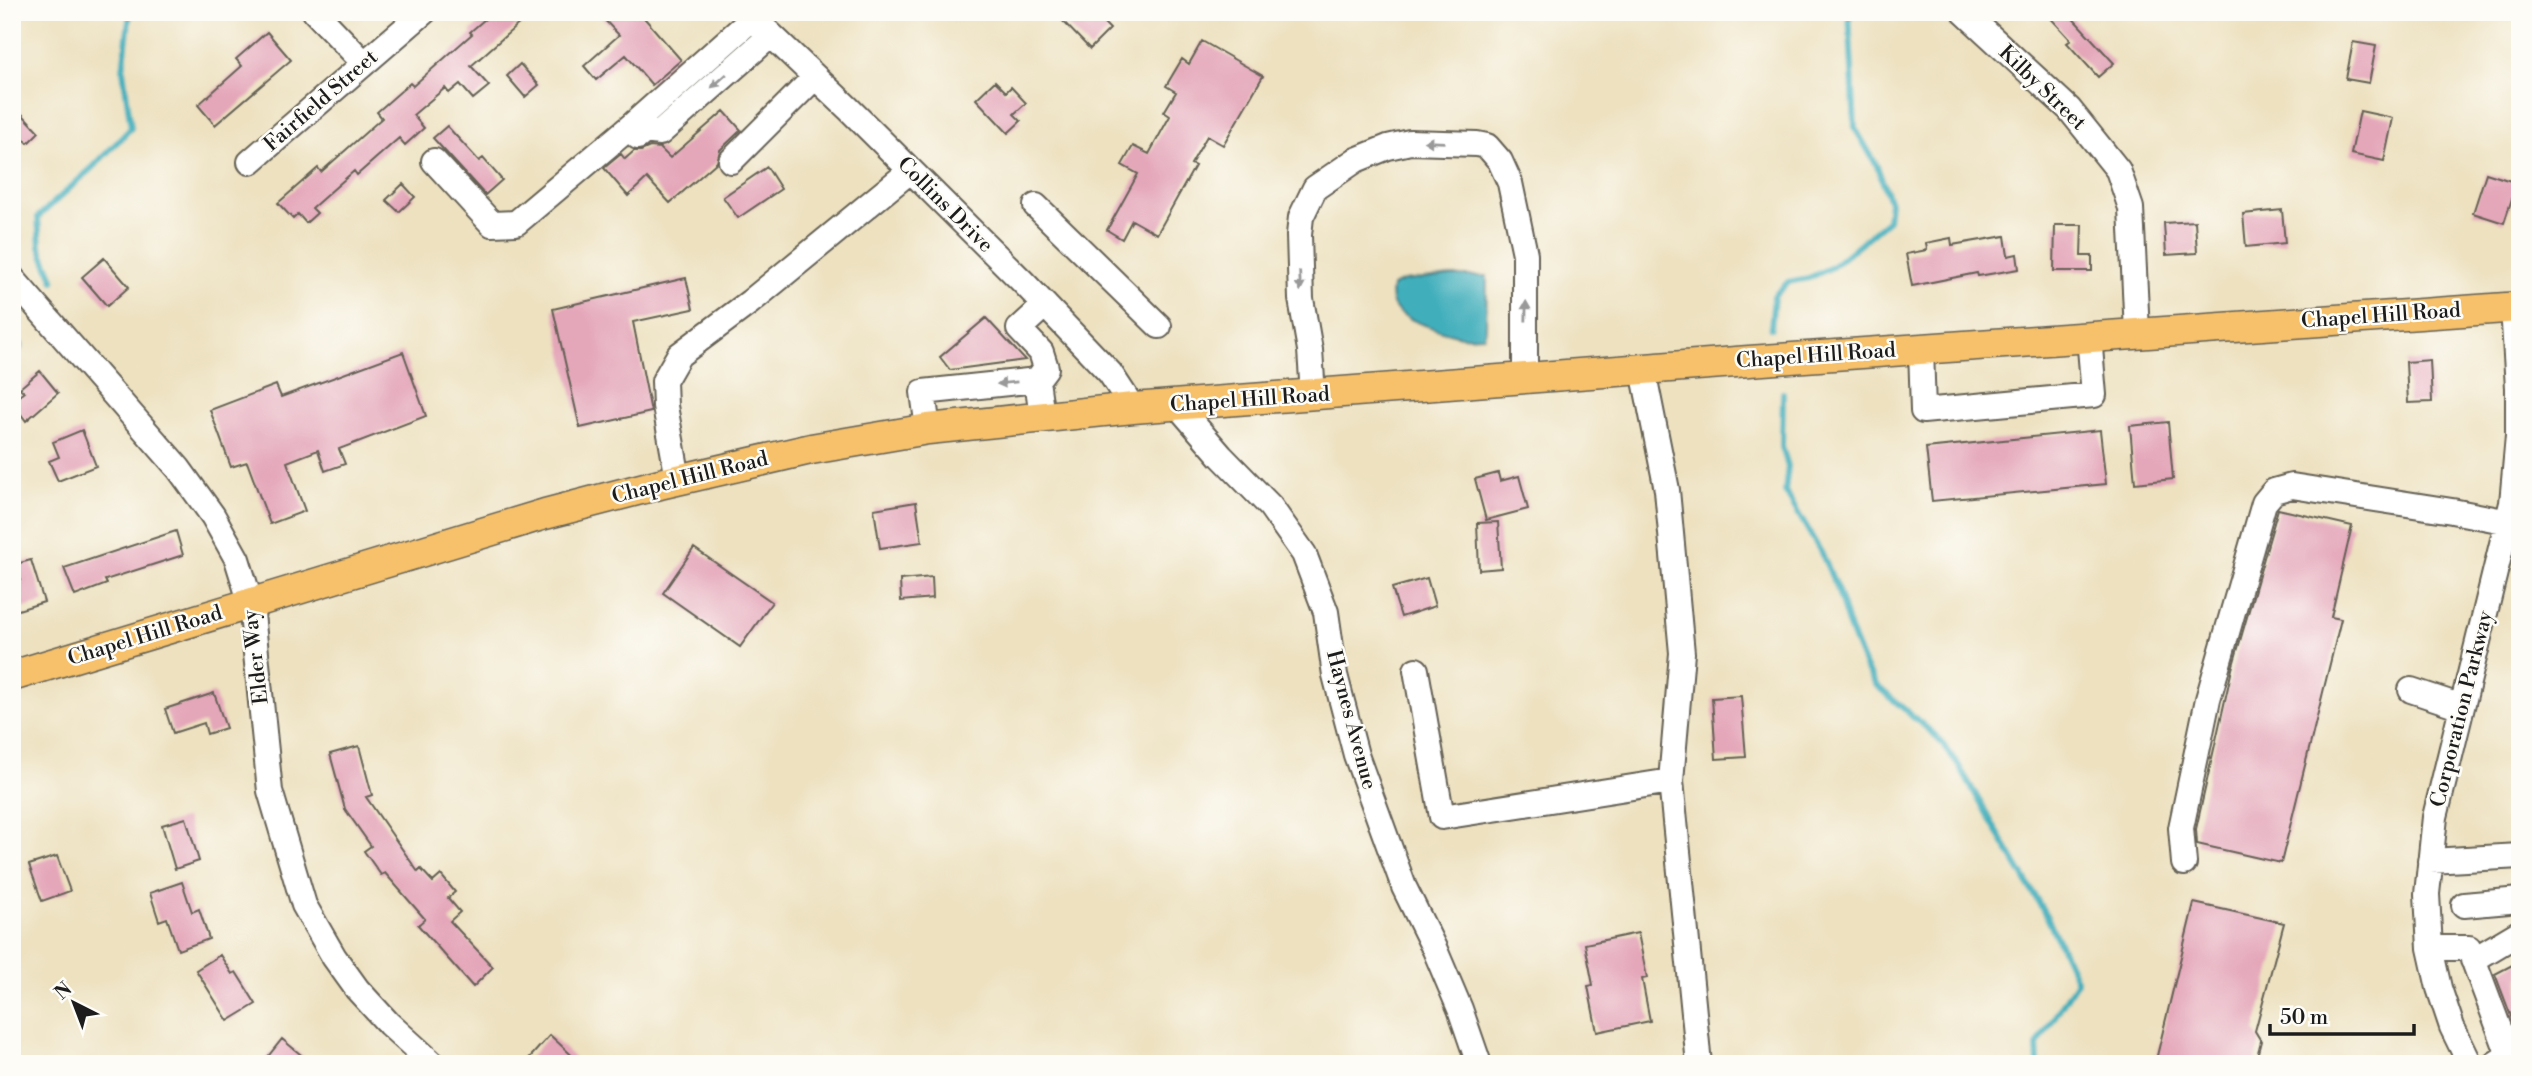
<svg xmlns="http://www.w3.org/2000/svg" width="2532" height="1076" font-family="'Libre Bodoni',serif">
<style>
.water{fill:#3faebb;stroke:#2e656c;stroke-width:2}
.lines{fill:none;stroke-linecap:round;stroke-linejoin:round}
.stream{stroke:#3faebb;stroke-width:6}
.building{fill:#e4a6b9}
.minor-casing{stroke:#656155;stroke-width:28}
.major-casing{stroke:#656155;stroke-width:33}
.minor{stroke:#fff;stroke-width:24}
.major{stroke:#f6c16b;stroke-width:30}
.oneway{fill:#999}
.labels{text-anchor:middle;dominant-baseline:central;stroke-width:5;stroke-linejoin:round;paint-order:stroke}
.street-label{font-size:21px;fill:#1c1c1c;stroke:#fdfcf7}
</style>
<rect width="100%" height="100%" fill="#fdfcf7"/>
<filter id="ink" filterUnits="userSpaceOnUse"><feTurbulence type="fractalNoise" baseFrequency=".0143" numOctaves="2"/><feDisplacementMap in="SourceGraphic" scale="14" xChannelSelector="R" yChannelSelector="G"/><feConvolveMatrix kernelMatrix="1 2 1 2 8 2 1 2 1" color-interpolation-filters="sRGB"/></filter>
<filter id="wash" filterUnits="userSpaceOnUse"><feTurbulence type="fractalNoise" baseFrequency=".00686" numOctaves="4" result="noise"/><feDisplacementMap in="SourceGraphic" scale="28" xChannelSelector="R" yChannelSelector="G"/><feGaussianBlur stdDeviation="1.57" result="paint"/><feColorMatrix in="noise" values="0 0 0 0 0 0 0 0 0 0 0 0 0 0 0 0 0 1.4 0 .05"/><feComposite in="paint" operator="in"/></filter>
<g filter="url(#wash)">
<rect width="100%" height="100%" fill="#ede1c0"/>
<path class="water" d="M1451,276H1487L1486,328L1484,336C1477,336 1469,337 1461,336C1446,333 1411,322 1399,312C1391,306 1390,295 1392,286L1404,281Z"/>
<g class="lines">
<path class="stream" d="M54,281L40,247L38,217L93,167L131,128L123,70L130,12
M1771,328L1774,296L1788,282L1809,278L1832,267L1888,220L1890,202L1877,166L1855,128L1849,12
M12,362L21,345
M1783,393L1782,447L1788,466L1785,491L1822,554L1838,591L1850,630L1866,669L1877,686L1935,735L1956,761L2047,917L2077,981L2037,1045L2038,1064"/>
</g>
<g id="blocks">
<path class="building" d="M493,12H512L521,22L471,66L489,86L473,99L460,84L449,93L445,88L413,115L424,128L405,145L399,138L357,175L354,171L312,208L317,213L306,223L298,214L293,219L278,203L318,168L321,172L382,118L377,112L410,83L413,86L472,34L470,32Z
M597,12H639L681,60L652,85L626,55L596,80L584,66L619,35Z
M1054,12H1093L1110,29L1090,49Z
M2045,12H2067L2114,63L2098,77L2067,43L2071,40Z
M267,32L291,60L215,125L198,105L242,66L236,59Z
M1202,41L1263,76L1223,145L1207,136L1191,164L1195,166L1157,234L1132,220L1122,239L1107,230L1138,174L1122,165L1133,146L1149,154L1170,116L1164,112L1176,92L1166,86L1182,59L1189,64Z
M2353,42L2376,46L2369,83L2346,79Z
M520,64L539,85L525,97L507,76Z
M995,81L1006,92L1011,87L1026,103L1014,114L1021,121L1008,133L976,99Z
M724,111L741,130L720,150L717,162L670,203L647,178L628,196L604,168L621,154L625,159L634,151H641L650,147L660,148L670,158Z
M2360,111L2393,118L2384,161L2351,154Z
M22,114L39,132L28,143L12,126Z
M447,126L479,161L483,158L502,180L485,195L433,138Z
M767,167L781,189L738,218L723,197Z
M2486,173L2517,183L2504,223L2473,213Z
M403,184L415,197L399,212L386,200Z
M2282,210L2285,243L2246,247L2243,214Z
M2195,221L2197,253L2166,255L2164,223Z
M2055,225H2082L2081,256H2092V271H2054Z
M2005,236L2008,256L2017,254L2019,269L1978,276L1977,273L1912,286L1906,254L1927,250L1926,243L1951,238L1952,245Z
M104,258L129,287L107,306L82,277Z
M686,278L693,309L633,322L651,412L580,428L553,309Z
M986,318L1025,360L950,370L940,357Z
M403,352L426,416L339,449L345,464L325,471L318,450L287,462L305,511L270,524L247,462L231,467L210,410L276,385L281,397Z
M2430,360L2432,402L2408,403L2406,362Z
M40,371L58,393L26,421L12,402L24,392L20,388Z
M2168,422L2173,479L2135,483L2130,426Z
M82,430L96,466L58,481L49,461L59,457L53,442Z
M2100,430L2106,484L1932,501L1926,448Z
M1498,473L1500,481L1519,476L1528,509L1486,520L1475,479Z
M916,502L922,542L880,548L874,509Z
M2278,509L2352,526L2331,617L2341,619L2281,863L2197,844L2196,829L2232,669Z
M1498,522L1501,568L1479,570L1477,523Z
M176,531L183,555L105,580L107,584L75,596L64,568Z
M694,548L772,602L740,647L663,593Z
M31,560L44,602L12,612V582L20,580L16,564Z
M932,577L933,598L901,601L900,580Z
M1427,578L1435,606L1401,617L1392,588Z
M214,693L226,728L207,734L204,723L173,733L165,709Z
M1741,696L1746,757L1716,759L1712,698Z
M359,746L372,795L366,797L418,872L421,869L433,882L441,875L455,892L448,898L460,912L450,921L493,967L473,987L418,925L425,919L385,873L381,875L364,851L371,846L345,809L330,754Z
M186,818L199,861L175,869L162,825Z
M57,856L70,891L42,901L29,865Z
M182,882L192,912L199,909L209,939L178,950L167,918L159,921L150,893Z
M2194,903L2284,923L2255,1031L2261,1041L2255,1064H2155Z
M1638,933L1647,978L1642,979L1650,1021L1597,1032L1588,986L1593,985L1585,944Z
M220,955L232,974L236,972L256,1004L228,1021L196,970Z
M2520,961V1040L2495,974Z
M550,1035L581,1064H524Z
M282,1039L312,1064H262Z"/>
</g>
</g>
<g filter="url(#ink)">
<use href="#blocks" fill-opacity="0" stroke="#656155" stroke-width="2"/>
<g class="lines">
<g class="minor-casing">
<path id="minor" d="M315,12L364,63
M747,12L848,108L1023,282L1110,373L1133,408
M1964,12L2069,109L2118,170L2131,208L2137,332
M630,127L638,137L645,131L660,133L770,36
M434,161L492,224L516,223L630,127L753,18
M731,161L815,77
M250,162L424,12
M1036,206L1159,326
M12,278L179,469L213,516L237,559L251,604L270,791L304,905L334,957L357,989L389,1024L433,1064
M1921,348L1923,411L2094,395L2089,336
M1643,370L1667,490L1682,653L1671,781L1699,1064
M1037,380L1046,368L1041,352L1019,329L1045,305
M1313,395L1310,350L1301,299L1299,235L1301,217L1315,188L1356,160L1388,147L1410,142L1477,144L1487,146L1500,161L1510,183L1525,254V379
M1178,406L1221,456L1270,506L1304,554L1326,612L1335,675L1356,755L1404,887L1435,950L1460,1009L1479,1064
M928,429L923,392L1037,380L1042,417
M678,479L665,406L664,381L679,355L750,302L910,171
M1416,670L1442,817L1671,781
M2411,690L2462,707
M2430,861L2520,856
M2184,863L2181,828L2208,699L2264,503L2274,491L2292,486L2452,511L2509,522
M2464,905L2520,900
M2430,948H2469L2509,1055L2495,1064
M2473,960L2520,932
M2470,1064L2452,1027L2439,988L2430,948L2427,894L2435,817L2512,503L2518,436V388L2513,307"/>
</g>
<g class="major-casing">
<path id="major" d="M12,676L545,514L660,484L811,449L928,429L1133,408L1749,361L2520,307"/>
</g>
<use href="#minor" class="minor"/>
<use href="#major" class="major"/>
</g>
<defs><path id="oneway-solid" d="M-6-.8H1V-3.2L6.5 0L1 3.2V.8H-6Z" transform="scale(1.75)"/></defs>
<g class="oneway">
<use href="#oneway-solid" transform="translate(719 81) rotate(138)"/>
<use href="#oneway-solid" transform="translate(1434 142) rotate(-178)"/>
<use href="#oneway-solid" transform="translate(1300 281) rotate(88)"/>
<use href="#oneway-solid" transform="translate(1526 311) rotate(-89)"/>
<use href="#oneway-solid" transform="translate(1007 383) rotate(174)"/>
</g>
</g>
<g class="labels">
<g class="street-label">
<text transform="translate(2042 88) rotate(44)">Kilby Street</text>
<text transform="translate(321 101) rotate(-41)">Fairfield Street</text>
<text transform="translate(945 205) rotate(45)">Collins Drive</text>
<text transform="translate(2381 316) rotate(-4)">Chapel Hill Road</text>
<text transform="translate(1816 356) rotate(-4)">Chapel Hill Road</text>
<text transform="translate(1250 400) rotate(-4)">Chapel Hill Road</text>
<text transform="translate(690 478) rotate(-14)">Chapel Hill Road</text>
<text transform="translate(145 636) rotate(-17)">Chapel Hill Road</text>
<text transform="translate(256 657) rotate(-97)">Elder Way</text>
<text transform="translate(2462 709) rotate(-76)">Corporation Parkway</text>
<text transform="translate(1351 720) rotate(75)">Haynes Avenue</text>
</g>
</g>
<rect width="2532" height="1076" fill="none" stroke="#fdfcf7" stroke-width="42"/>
<g transform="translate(74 1003) rotate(318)" stroke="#fdfcf7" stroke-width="5" paint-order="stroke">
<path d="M0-5L12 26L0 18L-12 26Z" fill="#1c1c1c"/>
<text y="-10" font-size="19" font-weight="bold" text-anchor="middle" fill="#1c1c1c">N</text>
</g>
<path d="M2270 1024v10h144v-10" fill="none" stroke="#1c1c1c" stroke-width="3.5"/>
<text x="2280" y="1024" font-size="21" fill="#1c1c1c" stroke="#fdfcf7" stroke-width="5" paint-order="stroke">50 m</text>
</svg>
